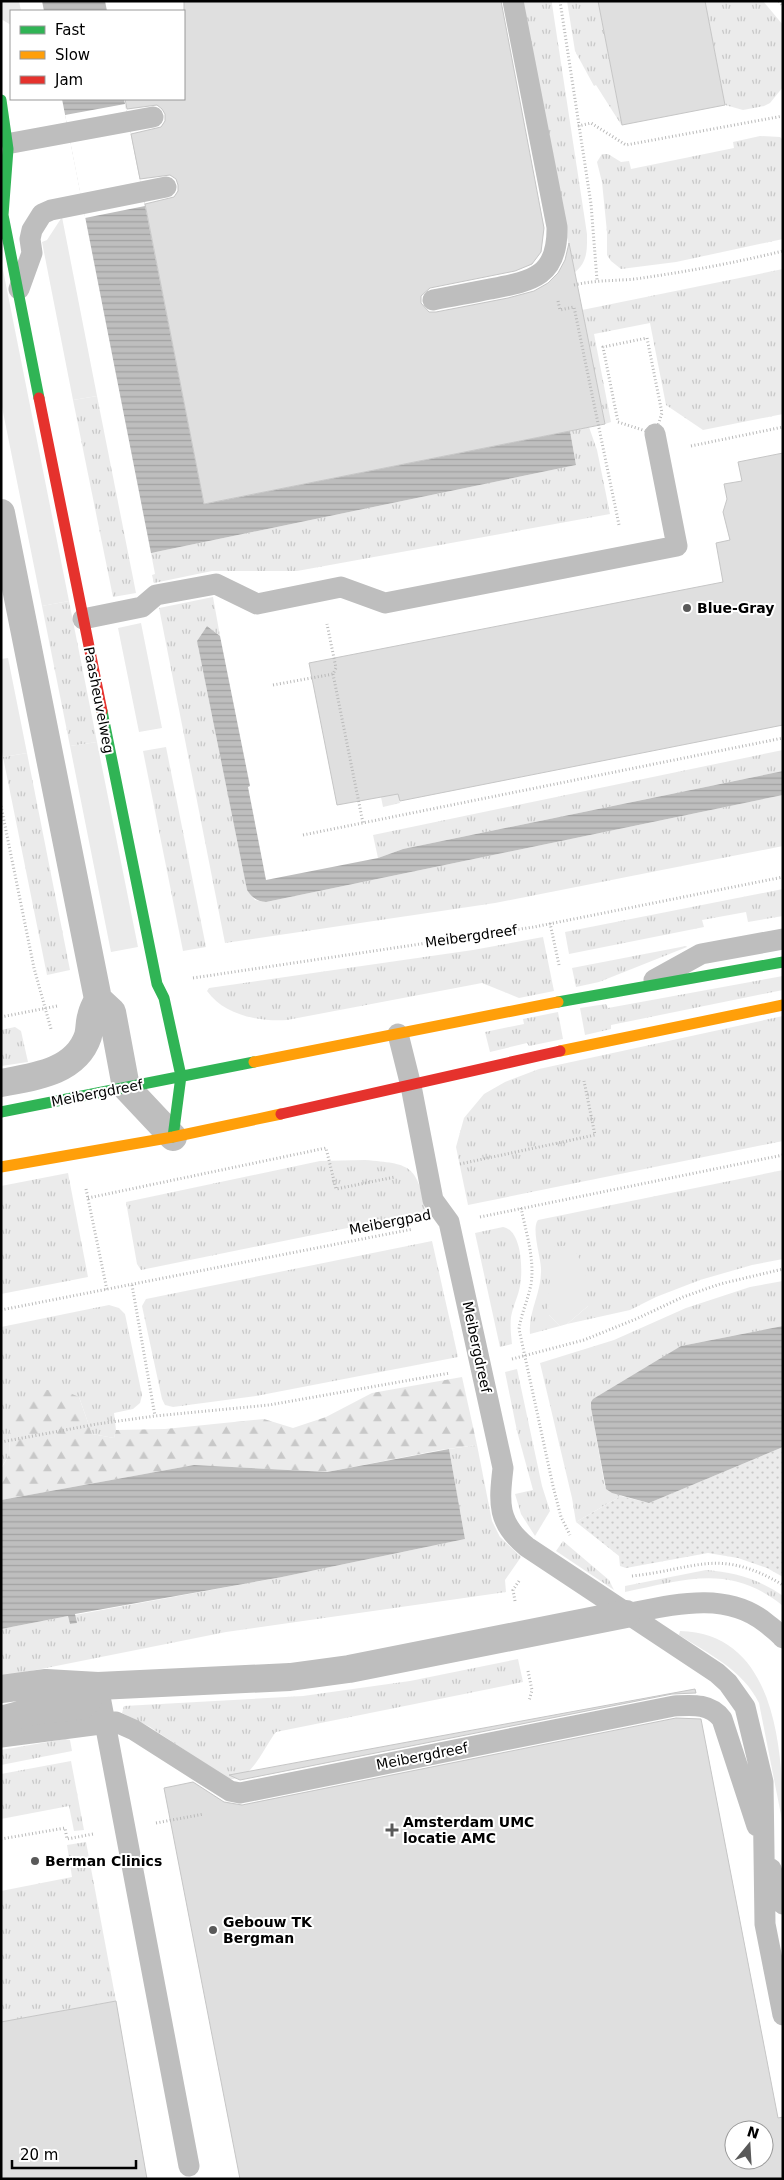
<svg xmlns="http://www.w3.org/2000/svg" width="784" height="2180" font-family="'DejaVu Sans',sans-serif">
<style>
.grass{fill:url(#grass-tufts)}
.forest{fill:url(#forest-firs)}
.park{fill:url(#park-dots)}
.garden{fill:#ebebeb}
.water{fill:url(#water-rules)}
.pier{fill:#fff}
.building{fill:#dfdfdf;stroke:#c6c6c6;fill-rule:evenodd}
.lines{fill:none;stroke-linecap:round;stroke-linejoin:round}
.path{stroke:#b9b9b9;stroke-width:3;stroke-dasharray:1 2.5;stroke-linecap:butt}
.lane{stroke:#bebebe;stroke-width:21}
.street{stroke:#bebebe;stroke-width:28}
.fast{stroke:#30b455;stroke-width:11}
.slow{stroke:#ff9f0a;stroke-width:11}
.jam{stroke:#e5322d;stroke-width:11}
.poi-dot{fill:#595959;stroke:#fff;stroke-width:2}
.labels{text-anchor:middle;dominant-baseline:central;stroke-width:4;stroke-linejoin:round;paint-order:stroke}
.poi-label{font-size:14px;font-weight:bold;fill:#000;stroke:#fff;text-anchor:start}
.street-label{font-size:14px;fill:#000;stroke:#fff}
</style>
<defs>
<pattern id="grass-tufts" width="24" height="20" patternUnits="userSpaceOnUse" patternTransform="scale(1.25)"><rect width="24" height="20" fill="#ebebeb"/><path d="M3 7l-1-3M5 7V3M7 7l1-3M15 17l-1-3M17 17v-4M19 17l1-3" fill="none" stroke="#c8c8c8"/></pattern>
<pattern id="forest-firs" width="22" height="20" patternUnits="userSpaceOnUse" patternTransform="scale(1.25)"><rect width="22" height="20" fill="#ebebeb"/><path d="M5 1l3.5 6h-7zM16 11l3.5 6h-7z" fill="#c8c8c8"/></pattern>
<pattern id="park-dots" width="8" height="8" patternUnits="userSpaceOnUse" patternTransform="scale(1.25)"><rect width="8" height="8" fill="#ebebeb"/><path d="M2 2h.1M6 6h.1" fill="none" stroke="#c8c8c8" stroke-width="1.8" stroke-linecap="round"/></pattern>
<pattern id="water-rules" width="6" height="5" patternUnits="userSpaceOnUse" patternTransform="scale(1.25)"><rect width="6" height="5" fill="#bebebe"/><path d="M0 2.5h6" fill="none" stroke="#a2a2a2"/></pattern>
</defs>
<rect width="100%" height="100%" fill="#fff"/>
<path class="grass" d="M521,1H552V4L587,234C587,250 588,262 574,273Z
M567,1H598L622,126L596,85L594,86L575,51Z
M705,1H763L783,25V87L770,103L764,106L743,110L725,105Z
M760,136L780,137L783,140V239L676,262L621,269L611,261L607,255V232L602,182L597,162L602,154H608L621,162L629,161L631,169L734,148L733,142Z
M783,269V414L703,430L666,405L650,323L594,334L611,422L605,424L582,310Z
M97,396L136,593L113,597L73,400Z
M589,427L597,450L610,514L297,571H212L154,583L152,575L155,574L151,553L576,465L570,431Z
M213,597L220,636L207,626L197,641L247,890L255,900L266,902L783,795V846L495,903L225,943L159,608Z
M69,601L97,742L70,746L42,606Z
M166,747L206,947L183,951L143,751Z
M389,748L400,803L383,807L372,752Z
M783,750V771L403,849L378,858L373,835Z
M27,753L70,970L47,975L3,757Z
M783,889V916L748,922L746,912L702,920L704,927L569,954L565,932Z
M543,937L554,991L519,998L482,983L287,1020C259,1022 224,1015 207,991L209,988L473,950Z
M686,946L687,947L599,982L576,987L572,968Z
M783,976V990L611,1025V1029L585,1035L580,1008L606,1004L608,1008Z
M558,1012L563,1039L529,1046L527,1043L490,1052L485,1032L524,1024L523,1019Z
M783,1016V1141L468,1205L456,1147L464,1118L484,1094L505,1082L539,1069Z
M15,1027L21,1031L28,1062L1,1066V1030Z
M365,1160C410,1164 417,1164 426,1212L141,1270L137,1264L126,1202L320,1161Z
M783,1170V1259L752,1265L700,1280L656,1297L630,1310L567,1324L588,1306L549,1315L560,1326L530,1334C528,1312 542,1292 541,1269C541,1258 531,1228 538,1220Z
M68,1173L88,1277L1,1294V1186Z
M503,1227C522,1230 523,1271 520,1286C518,1297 513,1306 511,1317C510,1326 511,1335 512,1344L500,1347L475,1233Z
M432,1241L458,1357L256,1396L173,1407L165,1405L162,1399L142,1306L146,1299Z
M783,1281V1326L681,1346L591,1408L605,1487L621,1496L576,1522L572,1498L540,1363L614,1340L686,1308L750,1287Z
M109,1305L119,1308L125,1314L142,1395L140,1403L133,1409L114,1413L116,1430L114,1438L92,1434L79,1397L10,1430L9,1455L1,1468V1327Z
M517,1369L542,1486L550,1511L535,1536L521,1514L515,1494L533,1490L517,1431L505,1372Z
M477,1445L492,1521L500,1537L521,1557L505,1580L506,1592L226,1632L1,1677V1629L68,1616L70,1624L76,1623L75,1615L282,1577L465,1539L449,1449Z
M563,1541L609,1580L614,1590L556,1551Z
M706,1570C734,1572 759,1579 783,1596V1606C730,1563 685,1580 625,1592V1586Z
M518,1659L523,1682L276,1732C263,1748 252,1782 228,1779L150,1727L122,1713L124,1706L303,1696L410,1681Z
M65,1739L70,1740L72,1751L1,1765V1750Z
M71,1761L84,1830L74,1831L69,1806L1,1819V1774Z
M86,1842L116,2001L1,2022V1891L72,1877L67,1845Z"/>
<path class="forest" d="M462,1377L477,1445L440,1450L327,1472L194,1465L1,1500V1469L9,1455L10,1430L16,1415L27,1400L45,1390H63L79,1397L92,1434L114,1438L116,1430L165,1429L264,1419L293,1428L326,1417L372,1393Z"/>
<path class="park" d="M783,1447V1577L767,1568L738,1558L708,1553L626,1568L620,1566L619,1556L576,1522L621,1496L649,1503Z"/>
<path class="garden" d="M1,1H19L21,11H11V25L1,19Z
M62,217L97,396L73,400L42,242L47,240Z
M1,260L69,601L42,606L1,402Z
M141,623L162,728L139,732L118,628Z
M8,658L27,753L3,757L1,747V659Z
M97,742L138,947L111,952L70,746Z
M572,1245L585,1269L588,1306L567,1324L560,1326L549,1315L547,1305L554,1247Z
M680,1631C777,1633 783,1752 783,1825L759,1703C743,1670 709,1654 679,1635Z"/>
<path class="water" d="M42,1H105L107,11H44Z
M62,99H124L204,504L570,431L576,465L151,553Z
M207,626L220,636L250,786L248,787L266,880L378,858L403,849L783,771V795L266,902C257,901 252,898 247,890L197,641Z
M783,1326V1447L649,1503L612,1493L606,1489L591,1408V1402L593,1399L681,1346Z
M449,1449L465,1539L282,1577L75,1614L77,1623L70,1624L68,1616L1,1629V1500L194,1465L327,1472Z"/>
<path class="pier" d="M125,104L145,206L85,218L65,115Z"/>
<path class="building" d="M184,1H501L544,228L541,252L532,264L515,271L430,288L421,296V303L429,312H436L508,298L534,291L548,283L558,273L565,260L569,243L605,424L204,504L145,204L174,197L178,191V185L176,179L170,175L140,179L131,134L161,127L165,121V114L162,109L157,105L127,109L125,99H184Z
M598,1H705L725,105L622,125Z
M783,453V725L400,801L398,794L337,805L309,663L723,582L716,543L730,540L723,512L727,499L724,484L742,481L738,462Z
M695,1689L696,1693L672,1694L240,1780L229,1775Z
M676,1718L701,1719L778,2118L783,2117V2179H240L164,1788L193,1782L224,1802L242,1805ZM734,2130H764V2160H734Z
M116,2001L147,2179H1V2022Z"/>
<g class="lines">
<path class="path" d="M560,1L591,204L597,280
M779,1L783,6
M578,126L591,123L626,145L783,116
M574,285C595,280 614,281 635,279C685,272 734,263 783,251
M558,301L560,310L574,307L619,525
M647,338L662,413L655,434L618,422L603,347Z
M691,446L783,427
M333,674L363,823
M273,685L333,674L336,668L327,624
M1,806L34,968L51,1029
M303,835L783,738
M550,923L559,965
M193,978L534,927L783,877
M1,1017L57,1006
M460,1164L595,1135L584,1081
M86,1189L107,1290
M88,1198L326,1148L336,1189L395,1177
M521,1208C526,1232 535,1260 531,1284C528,1300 521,1314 519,1329L553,1486L561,1517L570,1535
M480,1217L783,1155
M132,1285L155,1416
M1,1310L413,1229
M512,1359L584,1340L636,1319L683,1297L720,1284L783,1269
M1,1442L97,1424L155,1416L269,1405L450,1373
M632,1576C697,1569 719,1547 783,1585
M515,1601L513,1590L519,1581
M528,1671L532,1690L529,1701
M156,1823L204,1814
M1,1839L65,1828L67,1839L93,1834"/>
<path class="lane" d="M1,145L153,117
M19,289L32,253L30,239L32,230L42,214L51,210L166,187
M433,300C452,296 471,293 490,289C532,281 558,277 557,227L513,1
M83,619L142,607L156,595L216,584L257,604L341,587L385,603L677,546L655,434
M654,980L701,954L783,939
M398,1034L411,1086L433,1200L449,1222L503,1468C499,1503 497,1523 527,1547L717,1673L728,1683L745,1707L763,1782L765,1924L783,2015
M626,1614C672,1605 726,1590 766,1623C772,1628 778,1632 783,1638
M98,1686L189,2166
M1,1737L116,1722L134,1730L230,1791L240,1793L674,1706C692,1705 710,1703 722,1719L757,1826
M771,1869L783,1904"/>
<path class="street" d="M1,513L98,999C96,1004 92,1010 91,1017C89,1023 90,1029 88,1036C76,1072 34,1077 1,1083
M98,999L112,1012L126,1087L173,1137
M1,1689L46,1683L98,1686L290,1677L349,1669L626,1614
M1,1720L34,1711L83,1705L98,1686"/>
<path class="fast" d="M1,100L8,149L3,215L39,398
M102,711L157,984L164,998L181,1076L173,1137
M558,1002L783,962
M1,1112L254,1062"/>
<path class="slow" d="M560,1051L783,1005
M254,1062L558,1002
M1,1167L173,1137L281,1114"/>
<path class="jam" d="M39,398L102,711
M281,1114L560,1051"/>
</g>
<g class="poi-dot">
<circle cx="687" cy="608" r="5"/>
<path d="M389.5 1822.5h5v5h5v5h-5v5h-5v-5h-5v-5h5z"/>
<circle cx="35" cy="1861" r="5"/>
<circle cx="213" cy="1930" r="5"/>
</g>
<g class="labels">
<g class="poi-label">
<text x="697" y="608">Blue-Gray</text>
<text x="403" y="1822">Amsterdam UMC<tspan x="403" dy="16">locatie AMC</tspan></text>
<text x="45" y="1861">Berman Clinics</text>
<text x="223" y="1922">Gebouw TK<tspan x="223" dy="16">Bergman</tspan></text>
</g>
<g class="street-label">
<text transform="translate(99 700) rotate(79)">Paasheuvelweg</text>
<text transform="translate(471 936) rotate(-8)">Meibergdreef</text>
<text transform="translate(97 1093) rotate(-11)">Meibergdreef</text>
<text transform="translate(390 1222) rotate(-11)">Meibergpad</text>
<text transform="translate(477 1347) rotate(78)">Meibergdreef</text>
<text transform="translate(422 1756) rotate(-11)">Meibergdreef</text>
</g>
</g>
<rect width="784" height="2180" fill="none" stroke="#000000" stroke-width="5"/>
<rect x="10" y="10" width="175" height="90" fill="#ffffff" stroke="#999999"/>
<rect x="20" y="26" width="25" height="8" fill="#30b455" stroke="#999999"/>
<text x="55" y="35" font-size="15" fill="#000000">Fast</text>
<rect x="20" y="51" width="25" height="8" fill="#ff9f0a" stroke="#999999"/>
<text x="55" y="60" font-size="15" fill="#000000">Slow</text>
<rect x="20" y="76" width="25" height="8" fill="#e5322d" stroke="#999999"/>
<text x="55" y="85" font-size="15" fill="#000000">Jam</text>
<g transform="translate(749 2145) rotate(18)"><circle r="24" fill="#ffffff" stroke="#999999"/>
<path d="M0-4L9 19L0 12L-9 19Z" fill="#595959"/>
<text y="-8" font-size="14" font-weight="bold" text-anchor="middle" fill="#000000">N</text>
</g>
<path d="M12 2160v8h124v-8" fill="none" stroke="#000000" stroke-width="2.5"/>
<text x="20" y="2160" font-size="15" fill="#000000" stroke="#ffffff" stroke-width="4" paint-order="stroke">20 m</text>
</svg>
